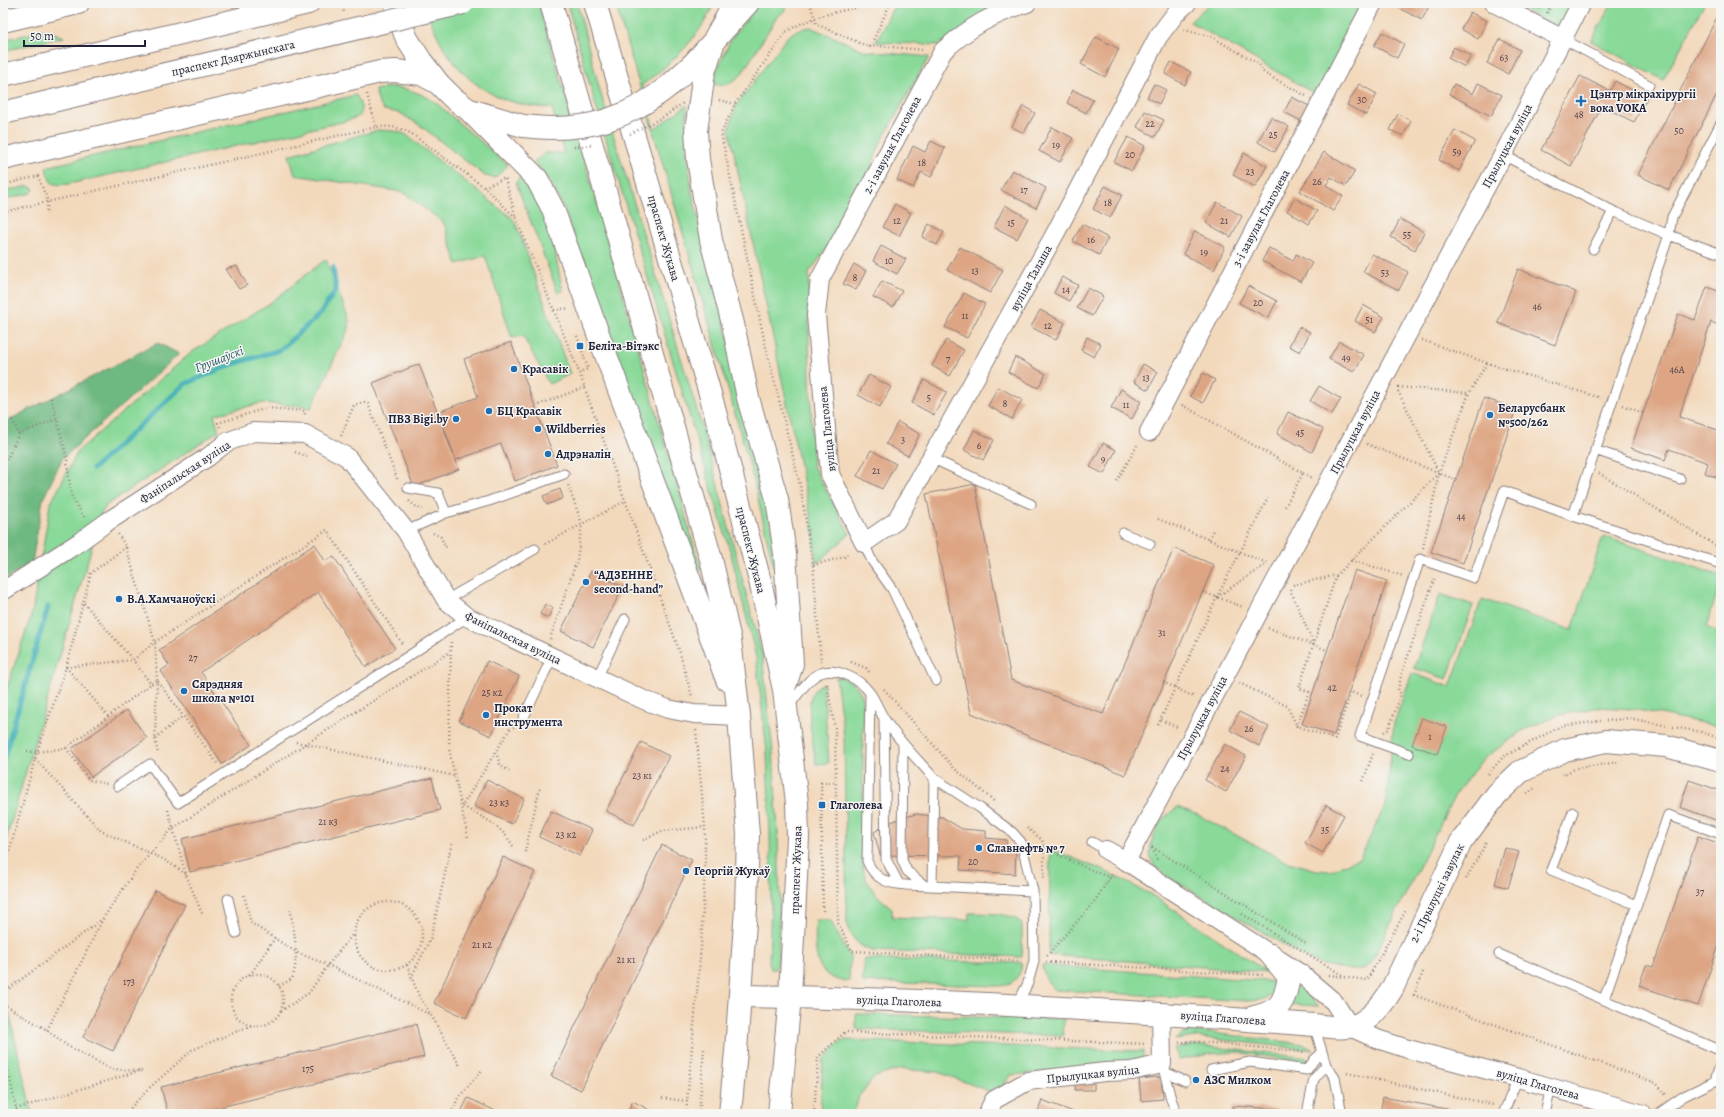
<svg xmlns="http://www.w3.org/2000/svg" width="1724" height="1117" font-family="Alegreya,serif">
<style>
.green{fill:#89d999;stroke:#567e6a}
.forest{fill:#6eb981;stroke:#486e5e}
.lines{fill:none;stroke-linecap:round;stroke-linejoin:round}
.stream{stroke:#3daeb6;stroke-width:5}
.building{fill:#dda583}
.lane-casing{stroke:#8a7e7c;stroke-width:11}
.street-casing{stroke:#8a7e7c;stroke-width:20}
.secondary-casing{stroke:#8a7e7c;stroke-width:24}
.primary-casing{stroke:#8a7e7c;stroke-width:24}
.path{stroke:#8a7e7c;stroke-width:2.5;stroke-dasharray:1 3;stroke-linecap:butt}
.lane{stroke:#fff;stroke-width:9}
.street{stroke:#fff;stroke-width:18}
.secondary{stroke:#fff;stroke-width:22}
.primary{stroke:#fff;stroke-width:22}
.primary-bridge-casing{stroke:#8a7e7c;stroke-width:24;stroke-linecap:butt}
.path-bridge{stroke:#8a7e7c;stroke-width:2.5;stroke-dasharray:1 3;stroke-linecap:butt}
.primary-bridge{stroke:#fff;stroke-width:22}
.poi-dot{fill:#1f6fb2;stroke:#f6f6f2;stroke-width:1.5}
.labels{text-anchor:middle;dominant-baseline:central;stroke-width:3;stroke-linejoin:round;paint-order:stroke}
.number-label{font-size:10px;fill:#51434d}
.street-label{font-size:12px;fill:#22223b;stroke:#f6f6f2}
.poi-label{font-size:12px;font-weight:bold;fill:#22223b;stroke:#f6f6f2;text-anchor:start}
.water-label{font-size:13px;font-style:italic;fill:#2d5a6c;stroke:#f6f6f2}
</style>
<rect width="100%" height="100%" fill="#f6f6f2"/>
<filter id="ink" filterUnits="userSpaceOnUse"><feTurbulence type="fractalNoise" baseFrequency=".025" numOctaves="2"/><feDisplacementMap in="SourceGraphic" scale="8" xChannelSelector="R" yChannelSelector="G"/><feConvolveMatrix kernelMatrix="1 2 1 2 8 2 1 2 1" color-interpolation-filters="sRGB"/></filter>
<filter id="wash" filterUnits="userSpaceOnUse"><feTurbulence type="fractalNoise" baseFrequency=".012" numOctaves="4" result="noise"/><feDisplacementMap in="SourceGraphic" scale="16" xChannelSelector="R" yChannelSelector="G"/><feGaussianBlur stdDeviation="0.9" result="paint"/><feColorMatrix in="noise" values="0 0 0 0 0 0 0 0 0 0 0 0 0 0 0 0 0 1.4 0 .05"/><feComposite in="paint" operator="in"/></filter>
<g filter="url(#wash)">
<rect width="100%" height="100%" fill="#f3d9bc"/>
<path class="green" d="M424,3H538L600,213L701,570L695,572L566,214C557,193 550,179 534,162L545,153H564L552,108C482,106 445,67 424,3Z
M567,3H577L600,91L705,437L762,654L773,752L778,832L780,902L778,964L775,969H771L769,964L771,902L770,831L767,752L756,657L731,554L592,93Z
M615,3H714C699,39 672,63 642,85L654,129L687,105V150L692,193L718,294L776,546L781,591C768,550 761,507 750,466C706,311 661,157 615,3Z
M759,3H788C786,10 783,13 777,17L741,75C732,83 723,88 711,83L731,39Z
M907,3H1009L938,45L876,42L893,8Z
M1210,3H1366L1317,95L1190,22Z
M1511,3H1575L1561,29Z
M1612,3H1705L1663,80L1591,41Z
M810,27L866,51L929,57L882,140L850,215L809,273V343L813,466L850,534L816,564L814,532L729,129L736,106L787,37L797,30Z
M46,30L64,37L3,51V40Z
M390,87C407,88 421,93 435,102L508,165L495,178L485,176L421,126L400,113L384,110L379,104L375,90Z
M356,95C360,102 363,109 360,116L346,121L69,184C52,186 49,184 46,167Z
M378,130L395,131L405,134L512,218L516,224L570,374L549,384L523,336L512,338L485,256L457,264L444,223L403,192L295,175L289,155Z
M519,177C522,180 527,184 530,188C549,212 556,261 563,291L558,293L516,183Z
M28,186L33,188L34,190L31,193L3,200V192Z
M326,259L349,320V328L311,408L302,406L262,403L214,415L219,431L108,504L102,512L3,850V699L32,613L50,505L78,451L192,352L270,303Z
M1603,536L1721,576V582L1706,627L1721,633V727L1660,714L1631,709L1600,707L1559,715L1522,731L1482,760L1455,795L1370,965L1361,970H1352L1323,965L1308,959L1165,875L1154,866L1150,854L1151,843L1161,820L1178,807L1198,815L1285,861L1317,870L1330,871L1360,858L1386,804L1394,723L1412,673L1450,687L1482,599L1572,630Z
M1440,594L1473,605L1447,679L1414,668Z
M836,677C850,678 860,686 863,700V869C866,885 879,899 892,908V917L969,920V913C983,914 1015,911 1022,925V957L873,951C860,948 851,938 847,925L844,737Z
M823,683L829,763L816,764C814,747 806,713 811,697C813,690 817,687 823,683Z
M1050,849L1105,871L1150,894L1267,972L1049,955Z
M816,920H830L850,957L849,981C811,981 815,946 816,920Z
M864,959L1022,963C1021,978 1012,985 998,986L863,982Z
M1042,965L1280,982C1274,999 1265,1000 1248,1001L1056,990C1047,983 1044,977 1042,965Z
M3,986L32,1114H3Z
M1297,986L1319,1006L1284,1004Z
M856,1014L1064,1019L1063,1036L856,1029Z
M1194,1031L1303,1044L1313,1050L1195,1037L1175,1040L1182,1034Z
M842,1040L1143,1051L1142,1063L1011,1075L997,1094L938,1072L900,1069L875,1077L859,1096L854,1114H820L823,1060Z
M1195,1045L1308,1058L1309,1060L1307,1063L1237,1052L1210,1054L1179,1060L1174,1048Z"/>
<path class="forest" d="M158,343L179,354L62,459L43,499L32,562L3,581V423Z"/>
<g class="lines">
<path class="stream" d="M93,469L185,384L233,364L280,350L320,314L336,290L333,267
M3,761L48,607
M3,1112V1114"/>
</g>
<g id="blocks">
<path class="building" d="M1399,3H1424L1429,6L1422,20L1397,7Z
M1720,11L1721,12V86L1669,190L1638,175Z
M1470,12L1487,21L1478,39L1461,29Z
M1382,32L1404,44L1397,58L1374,46Z
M1096,37L1119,49L1105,77L1081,64Z
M1500,39L1520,50L1508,74L1487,63Z
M1454,47L1471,56L1465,67L1448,58Z
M1171,62L1191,72L1185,85L1165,74Z
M1580,76L1610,91L1615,81L1647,98L1634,122L1602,106L1571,166L1541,150Z
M1478,83L1502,95L1491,116L1449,94L1454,84L1473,94Z
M1154,84L1166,90L1159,104L1147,97Z
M1359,84L1377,94L1366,115L1347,105Z
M1073,90L1093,100L1086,113L1067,103Z
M1292,97L1309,106L1301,121L1284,112Z
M1023,106L1035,113L1024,133L1012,127Z
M1145,111L1164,120L1155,137L1137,127Z
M1398,114L1411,121L1403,136L1390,130Z
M1271,117L1289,127L1275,152L1258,142Z
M1052,127L1073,138L1060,162L1039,151Z
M1455,130L1475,141L1459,171L1439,160Z
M1128,137L1145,146L1132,171L1114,162Z
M931,141L945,148L931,177L921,172L913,188L897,180L913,146L925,152Z
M1324,152L1355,171L1346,186L1331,177L1326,185L1343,196L1333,211L1300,191Z
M1244,153L1267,166L1255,187L1233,175Z
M1012,170L1046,188L1036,208L1001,190Z
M1105,186L1122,195L1110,218L1093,209Z
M1295,198L1317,211L1309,224L1287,211Z
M1217,202L1242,216L1231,237L1206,223Z
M895,204L911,213L899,236L882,227Z
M1005,205L1028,218L1017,239L994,227Z
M1400,219L1424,232L1415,250L1391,237Z
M929,224L944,232L937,245L922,237Z
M1082,224L1108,238L1099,255L1073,241Z
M1195,231L1225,247L1214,270L1183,254Z
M881,246L906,259L897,274L873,261Z
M960,247L1003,270L990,293L947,270Z
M1269,248L1293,261L1296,254L1312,263L1301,282L1262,261Z
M1372,254L1408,272L1399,290L1363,272Z
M854,264L866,271L856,290L843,284Z
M237,266L247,285L239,289L226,269Z
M1518,269L1576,292L1555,345L1498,323Z
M1062,277L1078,285L1069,301L1054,293Z
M882,281L902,291L893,307L873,297Z
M1248,286L1277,301L1268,318L1239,303Z
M1707,287L1721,292V326L1711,322L1679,417L1721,431L1718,443L1721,444V479L1705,473L1708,463L1669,449L1665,460L1631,448L1678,314L1695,320Z
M1088,288L1103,296L1092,316L1077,308Z
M964,293L985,304L967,338L945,327Z
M1363,305L1384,317L1375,332L1355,321Z
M1040,310L1065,323L1056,340L1031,327Z
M1299,327L1310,332L1300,352L1289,346Z
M1087,337L1101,344L1094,357L1081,350Z
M946,340L964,350L950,376L932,366Z
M1339,341L1364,355L1354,372L1329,359Z
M511,342L557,465L515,481L501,444L456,460L438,412L478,397L464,359Z
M1015,357L1046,374L1038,388L1008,372Z
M419,364L459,469L414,487L373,383Z
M1143,364L1158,372L1148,390L1134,382Z
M1203,373L1215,380L1203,403L1190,396Z
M869,375L891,387L880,407L858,395Z
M924,380L947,392L934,415L912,403Z
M1319,386L1341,399L1332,414L1310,401Z
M998,387L1022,400L1012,419L988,406Z
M1121,389L1141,401L1132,419L1111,408Z
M1484,398L1516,409L1463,563L1431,552Z
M1288,412L1323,429L1312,452L1277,434Z
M898,422L920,434L908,456L886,444Z
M974,430L994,440L983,460L964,450Z
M1103,443L1116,450L1104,474L1090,467Z
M871,450L896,464L882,489L857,476Z
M975,484L1011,680L1103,714L1174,548L1214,565L1125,775L971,713L926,494Z
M560,489L563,498L547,505L543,496Z
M315,544L325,561L334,557L395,648L366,667L318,592L201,672L251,745L222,764L161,671L169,665L159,650Z
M1355,570L1387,581L1334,735L1302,724Z
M591,571L623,587L593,647L561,631Z
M545,604L553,608L548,618L540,614Z
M487,661L519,676L491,736L459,721Z
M127,710L147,738L91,777L71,749Z
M1239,712L1269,727L1259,746L1230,730Z
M1422,718L1447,727L1437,754L1412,745Z
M641,742L669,756L634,825L606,811Z
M1225,744L1246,756L1226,792L1205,780Z
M432,778L440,810L190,872L182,839Z
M487,780L524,799L512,824L474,806Z
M1689,780L1721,791V822L1680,807Z
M1326,805L1344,815L1323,853L1305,843Z
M551,811L592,830L580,856L539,837Z
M916,814L942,817L962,829L986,831V838L1007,840L1006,847L1016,848L1015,874L960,870L961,856L880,855L874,832L893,821Z
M1698,836L1721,844V939L1698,1006L1639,986L1646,965L1653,967Z
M662,845L692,860L581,1090L551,1076Z
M1505,848L1519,852L1508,888L1495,884Z
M503,857L535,872L466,1018L434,1003Z
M155,890L185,905L113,1051L83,1037Z
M416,1024L424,1057L192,1114H168L161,1087Z
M1161,1077L1163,1099L1141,1101L1139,1079Z
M1075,1080H1094V1090H1075Z
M1383,1097L1468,1113V1114H1380Z
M468,1098L498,1112L497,1114H460Z
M1042,1100L1076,1113L1075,1114H1037Z
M633,1101L655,1113L658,1114H626Z
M1232,1106L1278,1109V1114H1232Z"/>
</g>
</g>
<g filter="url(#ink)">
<use href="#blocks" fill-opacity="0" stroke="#8a7e7c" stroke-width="1"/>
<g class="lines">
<g class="lane-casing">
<path id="lane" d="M1563,39L1649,85
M1721,123L1672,217L1669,235L1721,254
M1593,249L1613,211
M1595,450L1680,479
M931,458L1031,504
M408,488L438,493L446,513
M1573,516L1721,564
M406,531L446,513L489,501L564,474
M1123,533L1150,544
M864,543L872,561L892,589L936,681
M446,600L535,549
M597,678L625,619
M870,694L867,861C879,890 906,884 932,886
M789,706C805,685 817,662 846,675C856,679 864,684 870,693C876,701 879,711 885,720C899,741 917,759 934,778L932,886L1033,891
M523,719L552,657
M884,719L886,859L899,884
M903,744L902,860L907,871L924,885
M1409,754L1360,736L1420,559L1474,578L1504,491L1573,516L1669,235L1613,211L1503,155
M934,778L980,808L1012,832L1021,842L1033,891L1034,961L1028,983L1017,1005
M118,786L150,764L178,803L410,655L467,617
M1573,812L1551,870L1637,905
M1092,842L1106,850
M228,899L236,933
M1499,954L1721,1051
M1604,999L1668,815L1721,834
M1314,1025L1326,1065L1335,1078L1342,1114
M1162,1064L1171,1099L1177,1114
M1211,1070L1250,1062L1307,1070L1314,1060L1322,1053
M1165,1072L1185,1081
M1307,1114L1314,1079L1326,1065
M1503,1114L1518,1078
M1545,1114L1551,1087
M1658,1114L1684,1096L1715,1081L1721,1062"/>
</g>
<g class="street-casing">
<path id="street" d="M1027,3C991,15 971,26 943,51L820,279L816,315L830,474L864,543L896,521L1056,232L1158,37L1176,13L1187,3
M1494,3L1563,39
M1149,432L1373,3
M3,591L78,543L107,522L208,457L227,442L253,432L305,434L347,457L406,531L446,600L467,617L644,700L668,709L694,714L739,716
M1106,850L1126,861L1301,974L1334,1002L1350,1027L1377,1039L1408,1049L1518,1078L1643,1114
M1126,861L1503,155L1581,3
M987,1114L994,1100L1028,1081L1105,1072L1132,1071L1162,1064L1161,1013"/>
</g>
<g class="secondary-casing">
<path id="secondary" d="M740,996C932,999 1123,1010 1314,1025C1325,1026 1337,1029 1348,1027C1367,1025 1383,1004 1392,989L1461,842L1497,794L1520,772L1565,750L1606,741L1666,746L1721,761
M1251,1018C1280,1011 1284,1005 1289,977L1271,955"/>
</g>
<g class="primary-casing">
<path id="primary" d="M396,3L397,13L407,39L421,61L439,84L453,98L469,110L537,179L553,209L600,339L727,680
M551,3L711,559L730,640L739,716L748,834L746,908L736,1051L730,1114
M595,3L711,397L760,581L784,690L797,803L798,837L790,997L779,1114
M731,3L728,15L715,38L704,72L696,131L698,159L711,240L733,324L748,398L777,499L785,554L792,664L786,683
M3,21L78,3
M3,75L308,3
M670,85L692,65L748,3
M470,110L523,126L534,127
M3,113L69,97
M3,159L380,72L395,71L421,74L438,83"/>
</g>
<path class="path" d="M341,3L344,12
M810,3L816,24L869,47L877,46L925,50
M1539,9L1540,3
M1547,13L1552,3
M1184,30L1210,36L1259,64L1264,73L1306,96
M870,47L889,6V3
M367,94L376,127
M719,100L735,104
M3,185L38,176L48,202L46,214
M484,187L505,178L516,218L579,372L680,653L692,697
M3,212L376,127C390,126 400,127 412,134L484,187L515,217
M554,310L569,308
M577,336L588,369L579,372
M1422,340L1487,363L1601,398
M1398,387L1469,393
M51,398L67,458L69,479L72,498L85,518
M1182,405L1303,473L1285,507
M1623,405L1643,413
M535,406L585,387
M12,420L19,434
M220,427L218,423L267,408L305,411V417
M341,436L354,405L364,402L368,404L398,481
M1367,444L1456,480
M295,452L307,456
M3,467L19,434L56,419
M1303,473L1312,478
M1599,473L1721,549
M1117,481L1138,444
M409,501L418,508L423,509
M1158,519L1267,563
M433,533L441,537L445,547L447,546
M118,534L126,547L155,642L157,680L155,738L158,754
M1209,539L1214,528
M545,544L625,501
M1423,548L1439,473L1469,393L1487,363
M1351,560L1403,576
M813,565L844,557L850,552
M1336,576L1299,688L1309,692L1297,726L1335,739L1351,692L1361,696
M1293,585L1337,575L1439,473L1397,389
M1290,589L1314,645
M1203,592L1243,607
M1217,597L1265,565
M84,603L133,660
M1268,628L1327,650
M550,639L577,560L582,524L568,485
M451,642L449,749L468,838
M821,662L813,565L800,485L764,339L721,133L735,104L786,32C814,14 847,10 879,3
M851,662L866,668L870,673
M66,667L132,660
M66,667L108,716
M1163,682L1194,697
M1239,683L1287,706L1297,726
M827,684L835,729L838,923L852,951L1021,961
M884,689L954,768L994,801
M1161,720L1179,728
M1606,721L1629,718L1668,726
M1158,725L1217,597L1268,498
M1673,727L1702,732L1721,739
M1384,732L1389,729L1401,694L1398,690L1401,676L1435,577
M155,738L182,717
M296,742L455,776
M66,748L151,684
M27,751L37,752L66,667L91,573L126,547
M496,752L500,765L512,773
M35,759L101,831L163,859L186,874
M217,763L157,680L151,684L133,660L155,642L327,530L403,645
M1488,774L1503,757L1561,726L1601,721
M1562,775L1577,768L1619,762
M1363,781L1373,754
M1527,794L1536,787
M168,810L186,875L203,916
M1027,828L1042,840L1044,847V878
M643,840L662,831L705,827
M513,846C500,824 484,818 462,806L510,729L515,726
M1044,847L1062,857L1110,878L1113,872
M1152,847L1307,944
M1152,848L1157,860
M525,852L540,787
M3,874L37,752L66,748L89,780L107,784
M1466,879L1486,843
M244,895L251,923L296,952L328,965L431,1015
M354 936a34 34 0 1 1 68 0a34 34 0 1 1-68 0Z
M823,911L821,783L836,782
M1242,914L1344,976
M1047,956L1094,902L1110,878
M1046,962L1263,975
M407,965L419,996L431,1015L460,1066
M1423,972L1414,995L1656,1083L1666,1095
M231 1000a26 26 0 1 1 52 0a26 26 0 1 1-52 0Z
M250,975L275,938
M1329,975L1367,980L1406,910
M411,978L431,937L452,842
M279,986L292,979C300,956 294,932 290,908
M3,993L104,918
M3,1004L47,1030L66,1045L111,1069L142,1071
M281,1011L309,993L328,965L353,934
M47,1030L104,917L136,870L172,829L450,652
M3,1043L17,1114
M1179,1043L1192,1041L1305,1052
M1347,1073L1494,1105
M662,1098L687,1101
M16,1109L139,1071
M1517,1109L1533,1114
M572,1110L579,1114
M125,1114L147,1090L192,1050L252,1025
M451,1114L458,1098L482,1070
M686,1114L701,947L705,869V827L696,730
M699,1114L704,1049
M814,1114L818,1057L845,1032L1146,1044"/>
<use href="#lane" class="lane"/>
<use href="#street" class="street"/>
<use href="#secondary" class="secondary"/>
<use href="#primary" class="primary"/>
<g class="primary-bridge-casing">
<path id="primary-bridge" d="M69,97L463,3
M534,127C587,132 629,118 670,85"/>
</g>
<path class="path-bridge" d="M630,134L665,116L683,103
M574,147L592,145"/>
<use href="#primary-bridge" class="primary-bridge"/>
</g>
</g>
<g class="poi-dot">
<path d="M1579 95h4v4h4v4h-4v4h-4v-4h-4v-4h4z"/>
<rect x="576" y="342" width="8" height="8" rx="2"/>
<circle cx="514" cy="369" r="4"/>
<circle cx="489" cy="411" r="4"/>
<circle cx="1490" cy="415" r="4"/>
<circle cx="456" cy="419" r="4"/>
<circle cx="538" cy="429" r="4"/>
<circle cx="548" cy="454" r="4"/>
<circle cx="586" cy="582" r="4"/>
<circle cx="119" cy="599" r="4"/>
<circle cx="184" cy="691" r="4"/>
<circle cx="486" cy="715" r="4"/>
<rect x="818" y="801" width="8" height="8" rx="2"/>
<circle cx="979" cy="848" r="4"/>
<circle cx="686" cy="871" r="4"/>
<circle cx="1196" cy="1080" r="4"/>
</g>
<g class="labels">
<g class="number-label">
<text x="1504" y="57">63</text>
<text x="1362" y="99">30</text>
<text x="1579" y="114">48</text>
<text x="1150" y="123">22</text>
<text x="1679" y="130">50</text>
<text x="1273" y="134">25</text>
<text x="1056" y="144">19</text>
<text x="1457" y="151">59</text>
<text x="1130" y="154">20</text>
<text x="922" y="162">18</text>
<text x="1250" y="171">23</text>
<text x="1317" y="181">26</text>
<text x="1024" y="189">17</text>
<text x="1108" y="202">18</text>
<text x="897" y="220">12</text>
<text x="1224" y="220">21</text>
<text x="1011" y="222">15</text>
<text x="1407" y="234">55</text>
<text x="1091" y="239">16</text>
<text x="1204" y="251">19</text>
<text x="889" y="260">10</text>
<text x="975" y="270">13</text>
<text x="1385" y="272">53</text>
<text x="855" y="277">8</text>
<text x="1066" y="289">14</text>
<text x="1258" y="302">20</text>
<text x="1537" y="306">46</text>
<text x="965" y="315">11</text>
<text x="1369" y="319">51</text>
<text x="1048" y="325">12</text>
<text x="1346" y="357">49</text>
<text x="948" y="358">7</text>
<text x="1677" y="369">46А</text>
<text x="1146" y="377">13</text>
<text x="929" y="397">5</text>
<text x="1005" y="403">8</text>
<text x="1126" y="404">11</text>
<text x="1300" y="432">45</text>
<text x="903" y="439">3</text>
<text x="979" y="445">6</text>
<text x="1103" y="458">9</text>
<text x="876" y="470">21</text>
<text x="1461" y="516">44</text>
<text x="1162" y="632">31</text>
<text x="193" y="657">27</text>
<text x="1332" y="687">42</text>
<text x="492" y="692">25 к2</text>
<text x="1249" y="728">26</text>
<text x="1430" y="736">1</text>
<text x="1225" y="768">24</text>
<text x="642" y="775">23 к1</text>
<text x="499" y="802">23 к3</text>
<text x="328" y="821">21 к3</text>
<text x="1325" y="829">35</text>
<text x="566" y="834">23 к2</text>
<text x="973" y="861">20</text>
<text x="1700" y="891">37</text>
<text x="482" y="944">21 к2</text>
<text x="626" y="959">21 к1</text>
<text x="129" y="981">173</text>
<text x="308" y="1068">175</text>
</g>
<g class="street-label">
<text transform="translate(233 58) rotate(-13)">праспект Дзяржынскага</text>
<text transform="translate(892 145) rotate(-62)">2-і завулак Глаголева</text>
<text transform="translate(1507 146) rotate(-62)">Прылуцкая вуліца</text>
<text transform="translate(1261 218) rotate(-62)">3-і завулак Глаголева</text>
<text transform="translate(664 238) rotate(74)">праспект Жукава</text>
<text transform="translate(1031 278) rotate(-61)">вуліца Талаша</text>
<text transform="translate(827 429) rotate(-96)">вуліца Глаголева</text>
<text transform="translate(1355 432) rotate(-62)">Прылуцкая вуліца</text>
<text transform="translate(185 472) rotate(-33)">Фаніпальская вуліца</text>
<text transform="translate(751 550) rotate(76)">праспект Жукава</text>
<text transform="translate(513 638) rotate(26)">Фаніпальская вуліца</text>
<text transform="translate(1202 718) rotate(-62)">Прылуцкая вуліца</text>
<text transform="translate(796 870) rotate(-88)">праспект Жукава</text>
<text transform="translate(1437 893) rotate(-64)">2-і Прылуцкі завулак</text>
<text transform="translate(899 1001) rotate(2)">вуліца Глаголева</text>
<text transform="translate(1223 1018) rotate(4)">вуліца Глаголева</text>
<text transform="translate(1093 1074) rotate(-6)">Прылуцкая вуліца</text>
<text transform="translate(1538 1084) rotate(16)">вуліца Глаголева</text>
</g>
<g class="poi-label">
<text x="1590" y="94">Цэнтр мікрахірургіі<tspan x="1590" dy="14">вока VOKA</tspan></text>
<text x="588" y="346">Беліта-Вітэкс</text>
<text x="522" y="369">Красавік</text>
<text x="1498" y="408">Беларусбанк<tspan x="1498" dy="14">№500/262</tspan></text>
<text x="497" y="411">БЦ Красавік</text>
<text x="448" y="419" text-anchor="end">ПВЗ Bigi.by</text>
<text x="546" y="429">Wildberries</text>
<text x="556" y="454">Адрэналін</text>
<text x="594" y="575">“АДЗЕННЕ<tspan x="594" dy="14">second-hand”</tspan></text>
<text x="127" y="599">В.А.Хамчаноўскі</text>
<text x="192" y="684">Сярэдняя<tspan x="192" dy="14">школа №101</tspan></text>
<text x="494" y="708">Прокат<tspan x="494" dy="14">инструмента</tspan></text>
<text x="830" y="805">Глаголева</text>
<text x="987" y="848">Славнефть № 7</text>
<text x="694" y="871">Георгій Жукаў</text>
<text x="1204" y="1080">АЗС Милком</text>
</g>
<g class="water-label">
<text transform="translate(219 359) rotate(-21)">Грушаўскі</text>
</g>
</g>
<rect width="1724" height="1117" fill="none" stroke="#f6f6f2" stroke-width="16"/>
<path d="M24 40v6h121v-6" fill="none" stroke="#22223b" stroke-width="2"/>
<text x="30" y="40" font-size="12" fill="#22223b" stroke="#f6f6f2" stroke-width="3" paint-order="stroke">50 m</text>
</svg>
